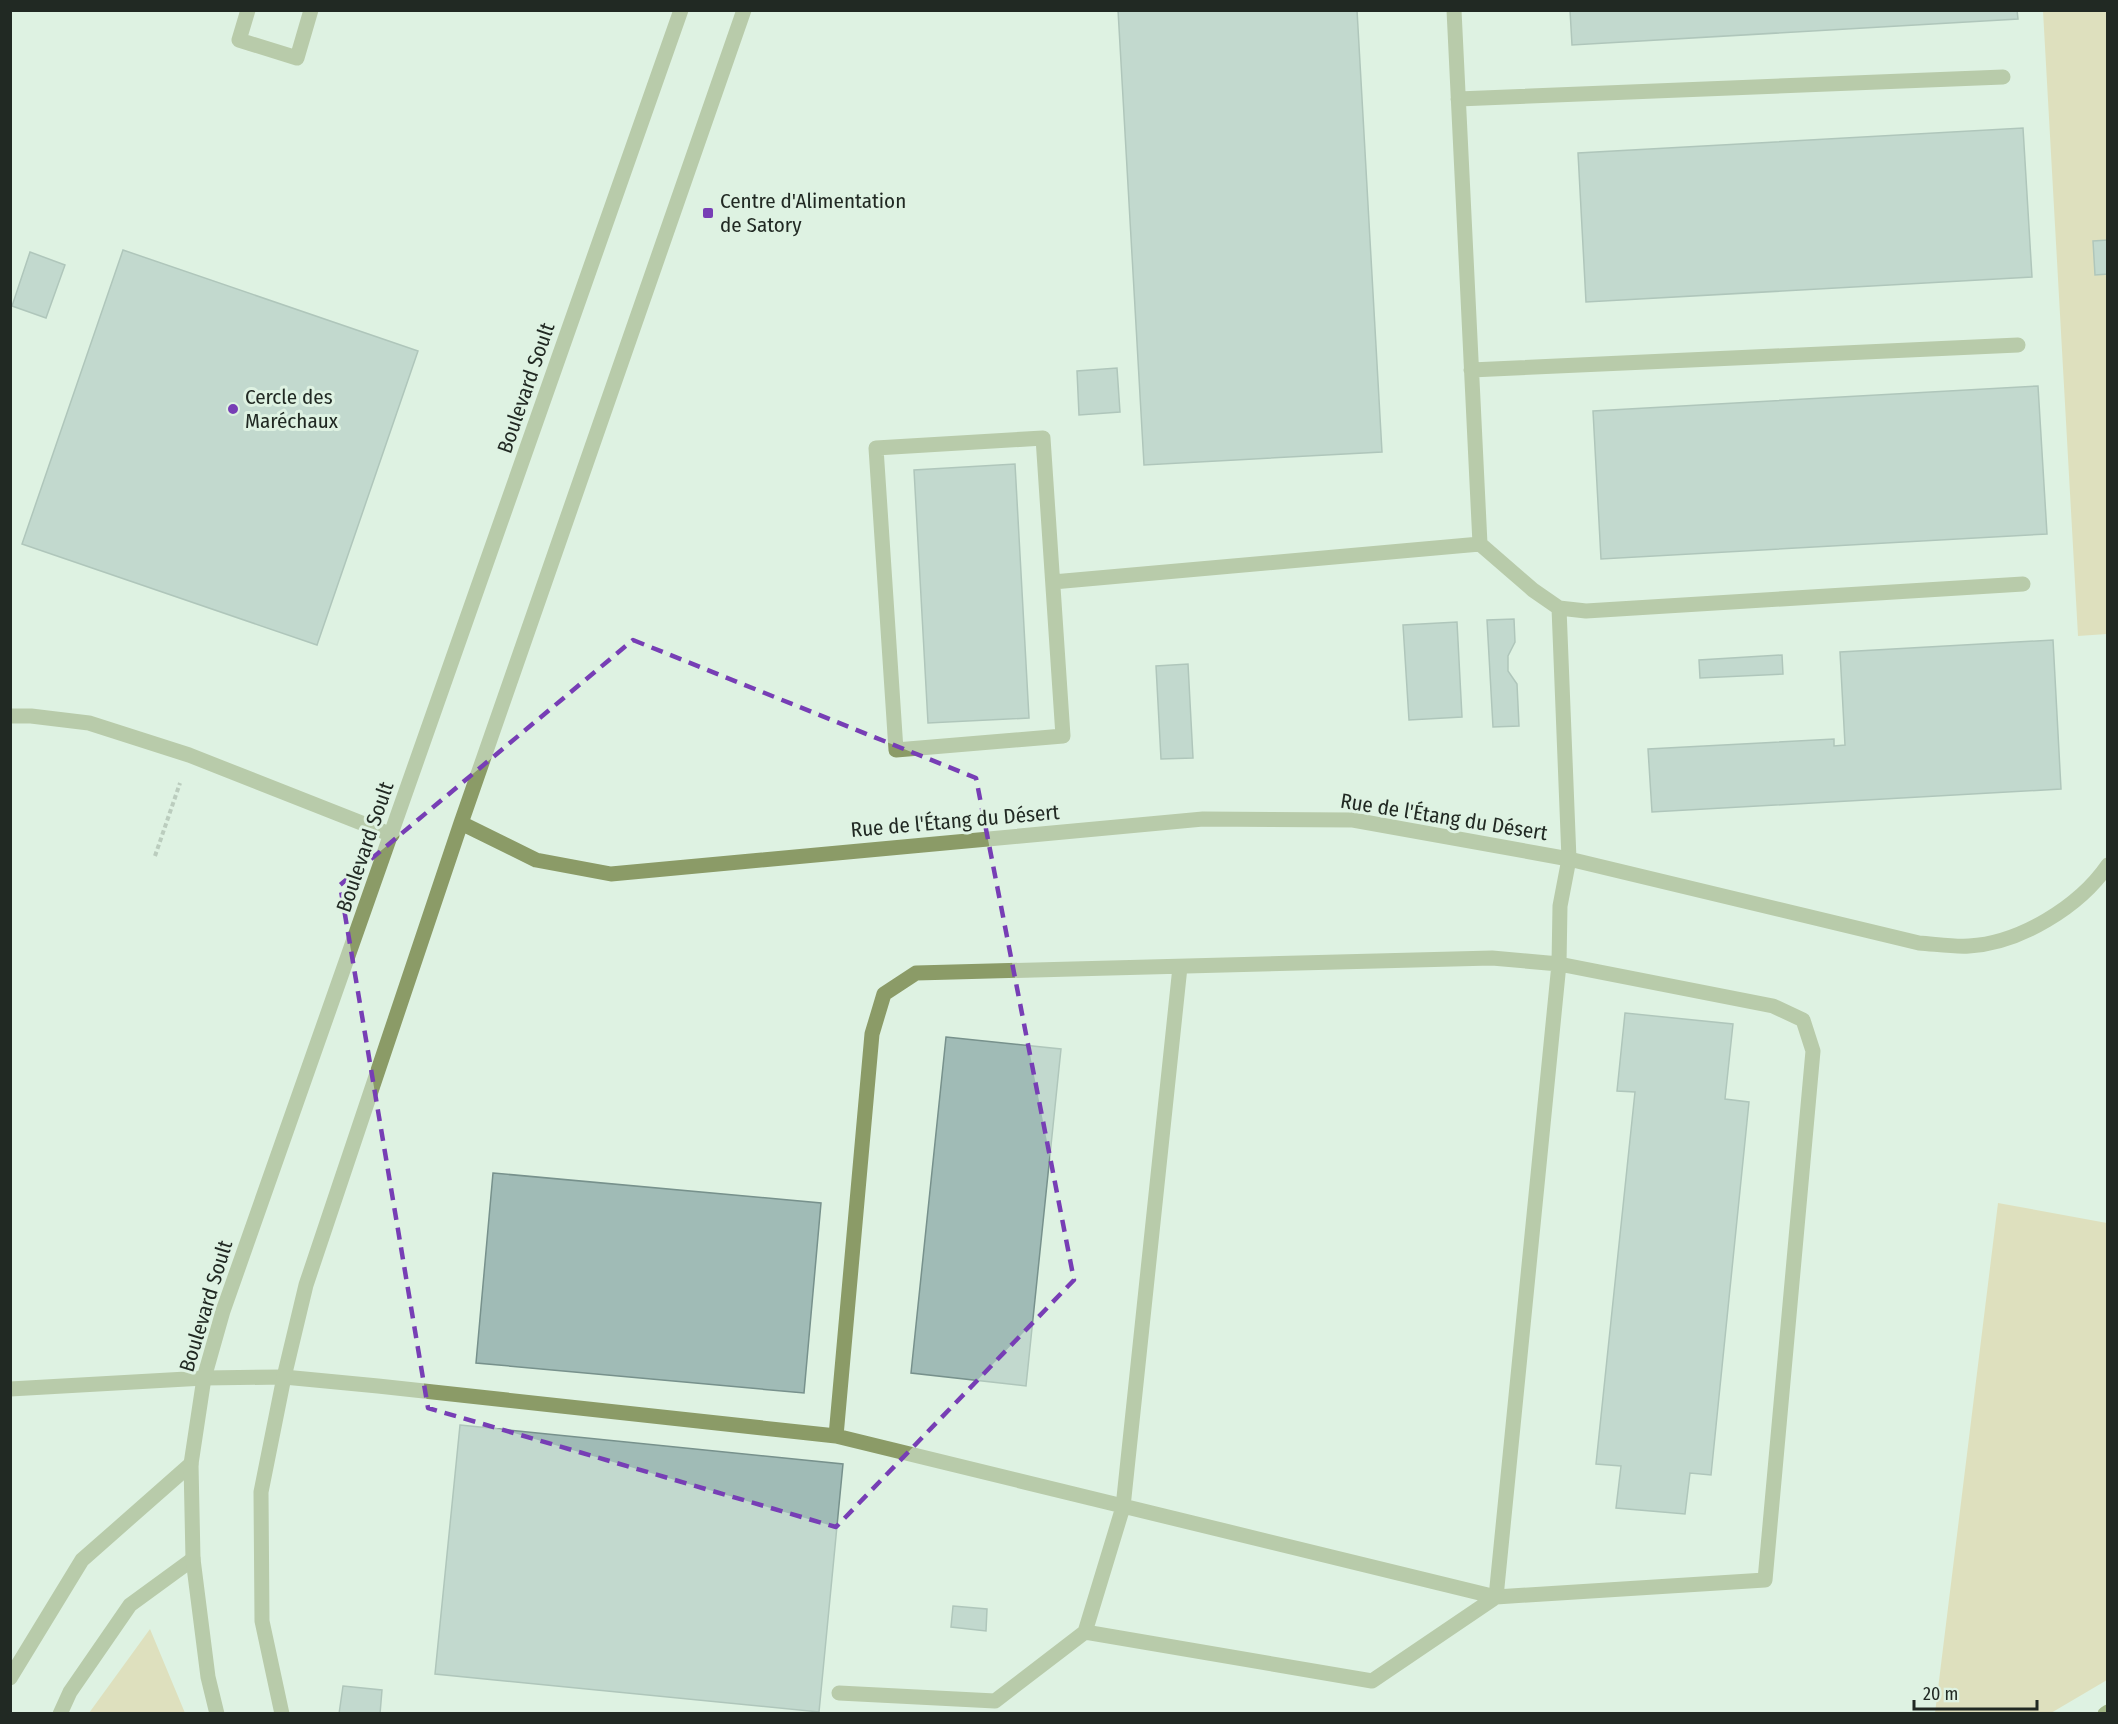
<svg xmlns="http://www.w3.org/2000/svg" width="2118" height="1724" font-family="'Fira Sans Condensed',sans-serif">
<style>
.green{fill:#ddcb93}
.building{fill:#a0bbb6;stroke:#77918c;stroke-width:1.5}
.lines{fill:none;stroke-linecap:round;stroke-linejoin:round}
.path{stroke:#909f93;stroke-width:4;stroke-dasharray:4.5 3;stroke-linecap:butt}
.service{stroke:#8b9b67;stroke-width:15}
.minor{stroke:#8b9b67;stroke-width:15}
.secondary{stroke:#5e731d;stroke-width:15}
.marked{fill:none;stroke:#773eb5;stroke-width:4.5;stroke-dasharray:12 8;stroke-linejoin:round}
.poi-dot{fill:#773eb5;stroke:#def2e2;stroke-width:2}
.labels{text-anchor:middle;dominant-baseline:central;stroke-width:6;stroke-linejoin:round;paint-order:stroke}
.poi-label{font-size:21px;fill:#212923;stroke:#def2e2;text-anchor:start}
.street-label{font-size:21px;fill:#212923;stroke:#def2e2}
</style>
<rect width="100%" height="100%" fill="#def2e2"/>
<path class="green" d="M2043,11H2107V634L2078,636Z
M1998,1203L2107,1223V1680L2051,1713H1935Z
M150,1629L185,1713H89Z"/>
<path class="building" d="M1118,10H1357L1382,452L1144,465Z
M1570,10H2017L2018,19L1572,45Z
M2023,128L2032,277L1586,302L1578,153Z
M2108,240V274L2095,275L2093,241Z
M123,250L418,351L317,645L22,544Z
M30,252L65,265L46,318L12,306Z
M1117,368L1120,412L1079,415L1077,371Z
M2038,386L2047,534L1601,559L1593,411Z
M1015,464L1029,718L928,723L914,470Z
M1514,619L1515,642L1508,656V671L1517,684L1519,726L1493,727L1487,620Z
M1457,622L1462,717L1409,720L1403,625Z
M2053,640L2061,789L1652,812L1648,749L1834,739V746L1845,745L1840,652Z
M1782,655L1783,674L1700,678L1699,660Z
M1188,664L1193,758L1161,759L1156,666Z
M1625,1013L1733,1024L1725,1099L1749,1102L1711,1475L1690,1473L1685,1514L1616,1508L1621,1466L1596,1464L1635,1092L1617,1091Z
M946,1037L1061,1049L1026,1386L911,1373Z
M493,1173L821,1203L804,1393L476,1363Z
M460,1425L843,1464L819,1712L435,1674Z
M953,1606L987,1609L986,1631L951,1627Z
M343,1686L382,1690L380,1714H339Z"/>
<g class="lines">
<path class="path" d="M155,856L180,783"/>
<path class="service" d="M248,10L239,40L297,58L311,10
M1458,99L2003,77
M1471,370L2018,345
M1043,438L1063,736L896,750L876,448Z
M1480,544L1533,590L1559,608L1586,611L2023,584
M1053,582L1480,544L1454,10
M10,1389L204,1378L284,1377L378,1386L836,1436L1496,1597L1765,1580L1813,1051L1803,1020L1773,1006L1559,964L1492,958L916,973L884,994L872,1034L836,1436
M1085,1632L1372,1681L1496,1597L1559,964L1560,906L1569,859L1559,608
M10,1678L82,1560L191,1464
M839,1693L995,1701L1085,1632L1123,1507L1180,967
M60,1714L70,1692L130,1605L193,1559"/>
<path class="minor" d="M10,716H31L89,723L189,755L392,835
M461,823L536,860L611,874L1203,819L1353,820L1569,859L1919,943C1935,944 1953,947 1969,946C2020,943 2079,907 2108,865
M217,1714L208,1677L193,1559L191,1464L204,1378L223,1311L681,10
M282,1714L262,1621L261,1492L284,1377L306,1285L461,823L744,10"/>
<path class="secondary" d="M2105,1714L2108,1712"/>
</g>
<path d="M0 0H2118V1724H0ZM633,640L976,778L1074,1280L836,1527L428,1408L340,885Z" fill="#def2e2" fill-opacity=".55" fill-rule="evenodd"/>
<path class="marked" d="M633,640L976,778L1074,1280L836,1527L428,1408L340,885Z"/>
<g class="poi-dot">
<rect x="702" y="207" width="12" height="12" rx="3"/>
<circle cx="233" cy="409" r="6"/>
</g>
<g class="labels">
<g class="poi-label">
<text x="720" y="201">Centre d'Alimentation<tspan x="720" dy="24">de Satory</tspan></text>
<text x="245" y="397">Cercle des<tspan x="245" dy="24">Maréchaux</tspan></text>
</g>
<g class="street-label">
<text transform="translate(526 388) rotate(-71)">Boulevard Soult</text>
<text transform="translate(1444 817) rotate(9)">Rue de l'Étang du Désert</text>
<text transform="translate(955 821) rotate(-5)">Rue de l'Étang du Désert</text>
<text transform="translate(365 847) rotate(-71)">Boulevard Soult</text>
<text transform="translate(206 1306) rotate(-73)">Boulevard Soult</text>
</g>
</g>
<rect width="2118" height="1724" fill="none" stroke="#212923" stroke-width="24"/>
<path d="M1914 1700v9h123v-9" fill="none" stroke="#212923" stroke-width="3"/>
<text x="1923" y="1700" font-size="18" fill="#212923" stroke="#def2e2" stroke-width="4.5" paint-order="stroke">20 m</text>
</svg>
